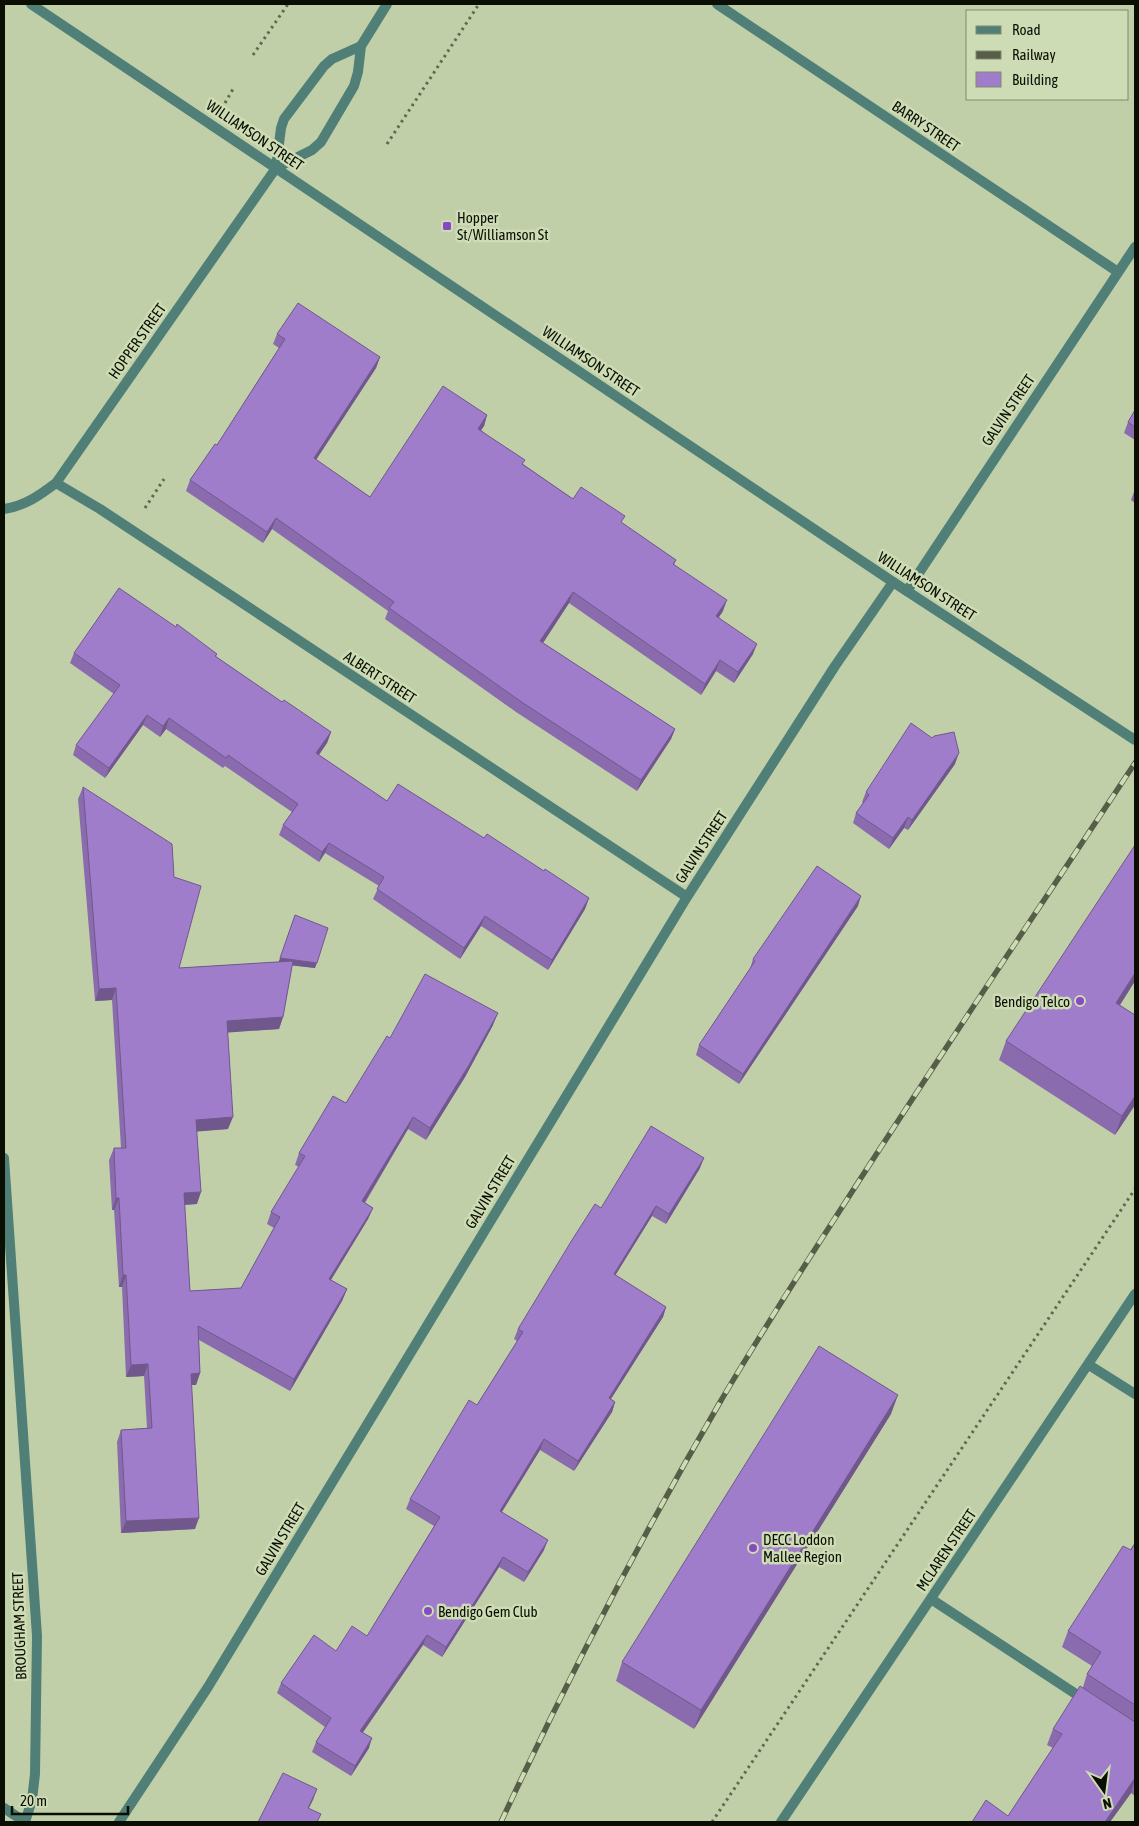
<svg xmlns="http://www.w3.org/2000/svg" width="1139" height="1826" font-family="'Asap Condensed',sans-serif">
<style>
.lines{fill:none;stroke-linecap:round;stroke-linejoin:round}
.path{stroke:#5f6850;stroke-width:3;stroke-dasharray:2.5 4;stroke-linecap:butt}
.service{stroke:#507f78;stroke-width:10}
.minor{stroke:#507f78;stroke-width:10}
.tertiary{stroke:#507f78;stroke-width:10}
.rail-casing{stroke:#565e48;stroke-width:5.5}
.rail{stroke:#cedcb5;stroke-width:4;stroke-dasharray:11;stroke-linecap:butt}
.wall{fill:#8a6cae}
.shaded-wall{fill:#70588d}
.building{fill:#a07dca;stroke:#70588d}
.poi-dot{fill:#864bc1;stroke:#cedcb5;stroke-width:2}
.labels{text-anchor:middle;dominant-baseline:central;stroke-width:5;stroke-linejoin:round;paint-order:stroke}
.street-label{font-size:15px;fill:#0b0f03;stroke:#cedcb5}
.poi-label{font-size:15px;fill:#0b0f03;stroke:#cedcb5;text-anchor:start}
</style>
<rect width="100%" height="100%" fill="#c1cfa9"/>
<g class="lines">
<path class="path" d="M253,55L288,4
M225,103L233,89
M387,144L479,4
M145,508L164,479
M712,1822L1135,1189"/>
<path class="service" d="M1089,1365L1135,1394
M931,1599L1085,1700"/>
<path class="minor" d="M717,4L1118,272
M276,168L312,150L321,142L354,86L358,72L361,46L387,4
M56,483L100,509L687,897
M4,509C25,506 40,495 56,483L276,168L281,128L284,119L324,66L332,59L361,46
M907,591L1135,247
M4,1158L37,1636L35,1774L32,1800L25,1822
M4,1808L25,1822
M119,1822L208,1687L687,897L835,666L893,582
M781,1822L1135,1294"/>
<path class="tertiary" d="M31,4L893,582L1135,740"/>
<g class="rail-casing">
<path id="rail" d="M501,1822C567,1680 640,1539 719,1404C760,1334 804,1266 848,1198C942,1052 1039,908 1135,763"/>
</g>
<use href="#rail" class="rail"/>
</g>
<path class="wall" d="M277,334L380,357L376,368L316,460L370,497L487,415L484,426L481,430L523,464L573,499L622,523L676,560L674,565L723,611L719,617L753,654L734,683L716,671L701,695L569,603L543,643L675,729L671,739L637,791L516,712L385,619L388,611L272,529L263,543L186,491L190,480L217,445L279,348L273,344Z
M1135,410V440L1124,433L1128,422Z
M1135,489V503L1131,500Z
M176,627L217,654L216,657L282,702L331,732L327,743L319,755L387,801L484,838L544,871L589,898L585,909L548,970L481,926L460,959L373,899L379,886L325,853L319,862L279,835L283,825L292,812L225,766L223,768L166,729L160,737L143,725L105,778L73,755L76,745L114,694L70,663L74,653Z
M955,764L908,830L904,828L889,849L853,823L856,813L863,803L862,802L866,792Z
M83,787L179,968L279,962L295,915L315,968L292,965L283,1017L279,1029L227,1032L228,1129L197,1131V1204L184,1205L190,1291L241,1288L274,1228L267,1224L271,1212L299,1167L295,1165L299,1153L346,1103L390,1038L493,1025L465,1077L426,1140L408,1129L365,1203L373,1208L368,1219L331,1280L347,1289L342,1301L290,1391L199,1340L200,1373L196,1385H191L195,1529L121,1533L117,1442L121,1430L147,1428L144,1376L126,1377L122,1287H119L114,1210H112L109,1160L114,1148H121L112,1000L95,1001L78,799Z
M858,906L739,1084L696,1055L699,1045L750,969L753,959Z
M1135,981L1120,1005L1135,1015V1105L1115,1135L999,1060L1006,1041Z
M700,1168L666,1224L652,1216L615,1275L666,1307L663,1317L611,1399L615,1402L612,1412L574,1471L540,1450L502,1512L544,1550L524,1582L499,1567L442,1657L423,1645L363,1732L369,1748L351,1776L312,1752L316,1742L325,1727L277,1693L281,1683L336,1651L367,1636L434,1526L406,1509L410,1499L477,1405L517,1341L514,1339L518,1329L601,1208Z
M891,1414L694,1729L616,1681L622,1662Z
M1135,1543V1796L1131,1793L1110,1822H972L1008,1816L1053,1748L1047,1745L1053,1729L1083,1687L1087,1674L1092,1666L1062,1647L1068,1631Z"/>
<path class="shaded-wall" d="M380,357L376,368L310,469L314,458Z
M487,415L484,426L474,440L478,429Z
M276,518L272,529L263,543L267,532Z
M573,592L569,603L537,652L540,641Z
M727,600L723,611L712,627L716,616Z
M757,644L753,654L734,683L738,672Z
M720,660L716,671L701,695L705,684Z
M147,715L143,725L105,778L109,768Z
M169,718L166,729L160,737L163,726Z
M675,729L671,739L637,791L641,780Z
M331,732L327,743L313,763L316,753Z
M959,753L955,764L908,830L912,820Z
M908,817L904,828L889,849L893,838Z
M329,843L325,853L319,862L322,852Z
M861,896L858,906L739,1084L743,1074Z
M589,898L585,909L548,970L552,960Z
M485,916L481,926L460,959L464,948Z
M280,958L317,963L315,968L278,964Z
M1135,973V981L1109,1022L1116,1003Z
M116,988L112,1000L95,1001L99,989Z
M498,1013L493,1025L465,1077L426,1140L430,1128Z
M283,1017L279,1029L222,1033L227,1021Z
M1135,1096V1105L1115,1135L1122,1116Z
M233,1117L228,1129L192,1132L196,1120Z
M413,1117L408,1129L358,1213L362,1201Z
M704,1158L700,1168L666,1224L669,1214Z
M201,1192L197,1204L179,1205L184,1193Z
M116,1198H119L114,1210H112Z
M656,1206L652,1216L610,1284L614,1274Z
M373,1208L368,1219L324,1291L329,1279Z
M123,1275H126L122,1287H119Z
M347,1289L342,1301L290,1391L294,1379Z
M666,1307L663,1317L605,1408L609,1398Z
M148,1364L144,1376L126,1377L131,1365Z
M200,1373L196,1385H186L191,1374Z
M898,1395L891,1414L694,1729L701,1710Z
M615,1402L612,1412L574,1471L578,1461Z
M544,1439L540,1450L496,1521L500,1511Z
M199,1518L195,1529L121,1533L126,1521Z
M548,1540L544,1550L524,1582L528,1572Z
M503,1557L499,1567L442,1657L446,1647Z
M427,1635L423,1645L357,1741L360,1731Z
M372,1738L369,1748L351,1776L355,1766Z
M1135,1778L1131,1793L1110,1822H1105Z
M317,1789L313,1800L304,1818L308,1808Z"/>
<path class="building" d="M298,303L380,357L314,458L370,497L443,386L487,415L478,429L525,460L522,464L573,499L581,487L625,516L621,522L676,560L673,564L727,600L716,616L757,644L738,672L720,660L705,684L573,592L540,641L675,729L641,780L520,701L389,608L394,602L276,518L267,532L190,480L215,444L217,445L285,339L277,334Z
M1135,410V427L1128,422Z
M119,588L176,627L177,624L217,654L215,656L282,702L284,700L331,732L316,753L387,801L398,784L484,838L487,834L544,871L545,869L589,898L552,960L485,916L464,948L377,889L384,877L329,843L322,852L283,825L298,804L228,755L226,758L169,718L163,726L147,715L109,768L76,745L120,685L74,653Z
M911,723L932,738L934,736L954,732L959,753L912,820L908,817L893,838L856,813L869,795L866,792Z
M83,787L172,844L174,877L201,886L179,968L293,961L283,1017L227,1021L233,1117L196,1120L201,1192L184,1193L190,1291L241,1288L280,1217L271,1212L305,1156L299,1153L333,1096L346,1103L387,1036L390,1038L425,974L498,1013L469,1065L430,1128L413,1117L362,1201L373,1208L329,1279L347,1289L294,1379L198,1326L200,1373L191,1374L199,1518L126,1521L121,1430L152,1428L148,1364L131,1365L126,1275H123L119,1198H116L114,1148H126L116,988L99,989Z
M1135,845V973L1116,1003L1135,1015V1096L1122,1116L1006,1041Z
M817,866L861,896L743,1074L699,1045L755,961L753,959Z
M295,915L328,928L317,963L280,958Z
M651,1126L704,1158L669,1214L656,1206L614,1274L666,1307L609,1398L615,1402L578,1461L544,1439L500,1511L548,1540L528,1572L503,1557L446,1647L427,1635L360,1731L372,1738L355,1766L316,1742L331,1718L281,1683L314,1635L336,1651L352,1626L367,1636L440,1517L410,1499L469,1400L477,1405L523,1332L518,1329L572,1240L595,1204L601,1208Z
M819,1346L898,1395L701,1710L622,1662Z
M1135,1543V1705L1087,1674L1101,1652L1068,1631L1123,1546L1131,1550Z
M1080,1686L1135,1722V1778L1105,1822H972L986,1800L1008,1816L1062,1734L1053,1729Z
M283,1773L317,1789L308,1808L321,1814L317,1822H258Z"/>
<g class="poi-dot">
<rect x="442" y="221" width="10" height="10" rx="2.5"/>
<circle cx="1080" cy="1001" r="5"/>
<circle cx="753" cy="1548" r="5"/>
<circle cx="428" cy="1611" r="5"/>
</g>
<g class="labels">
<g class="street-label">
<text transform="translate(926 126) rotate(34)">BARRY STREET</text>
<text transform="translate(255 135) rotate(34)">WILLIAMSON STREET</text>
<text transform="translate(137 341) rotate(-55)">HOPPER STREET</text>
<text transform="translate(591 361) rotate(34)">WILLIAMSON STREET</text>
<text transform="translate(1008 410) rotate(-56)">GALVIN STREET</text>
<text transform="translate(927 586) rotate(33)">WILLIAMSON STREET</text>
<text transform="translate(380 677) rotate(33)">ALBERT STREET</text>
<text transform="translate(701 847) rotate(-57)">GALVIN STREET</text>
<text transform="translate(490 1192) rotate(-59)">GALVIN STREET</text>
<text transform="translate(280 1539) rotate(-59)">GALVIN STREET</text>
<text transform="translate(946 1550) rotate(-56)">MCLAREN STREET</text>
<text transform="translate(19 1626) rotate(-92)">BROUGHAM STREET</text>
</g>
<g class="poi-label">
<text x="457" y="217">Hopper<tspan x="457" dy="17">St/Williamson St</tspan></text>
<text x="1070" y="1001" text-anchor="end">Bendigo Telco</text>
<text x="763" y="1539">DECC Loddon<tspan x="763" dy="17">Mallee Region</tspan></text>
<text x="438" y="1611">Bendigo Gem Club</text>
</g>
</g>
<rect width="1139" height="1826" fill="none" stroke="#0b0f03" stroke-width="10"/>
<rect x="966" y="10" width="162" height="90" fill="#cedcb5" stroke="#808a6e"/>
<rect x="976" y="26" width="25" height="8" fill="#507f78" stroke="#808a6e"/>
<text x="1012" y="35" font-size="15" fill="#0b0f03">Road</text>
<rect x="976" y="51" width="25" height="8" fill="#565e48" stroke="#808a6e"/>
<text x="1012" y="60" font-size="15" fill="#0b0f03">Railway</text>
<rect x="976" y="72" width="25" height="15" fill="#a07dca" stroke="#808a6e"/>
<text x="1012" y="85" font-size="15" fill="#0b0f03">Building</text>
<g transform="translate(1104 1791) rotate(166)" stroke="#cedcb5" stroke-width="4" paint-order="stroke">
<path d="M0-4L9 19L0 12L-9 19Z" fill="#0b0f03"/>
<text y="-8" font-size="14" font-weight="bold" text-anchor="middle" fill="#0b0f03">N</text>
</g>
<path d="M12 1806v8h116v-8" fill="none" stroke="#0b0f03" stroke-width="2.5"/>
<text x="20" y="1806" font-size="15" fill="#0b0f03" stroke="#cedcb5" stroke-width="4" paint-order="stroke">20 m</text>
</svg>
